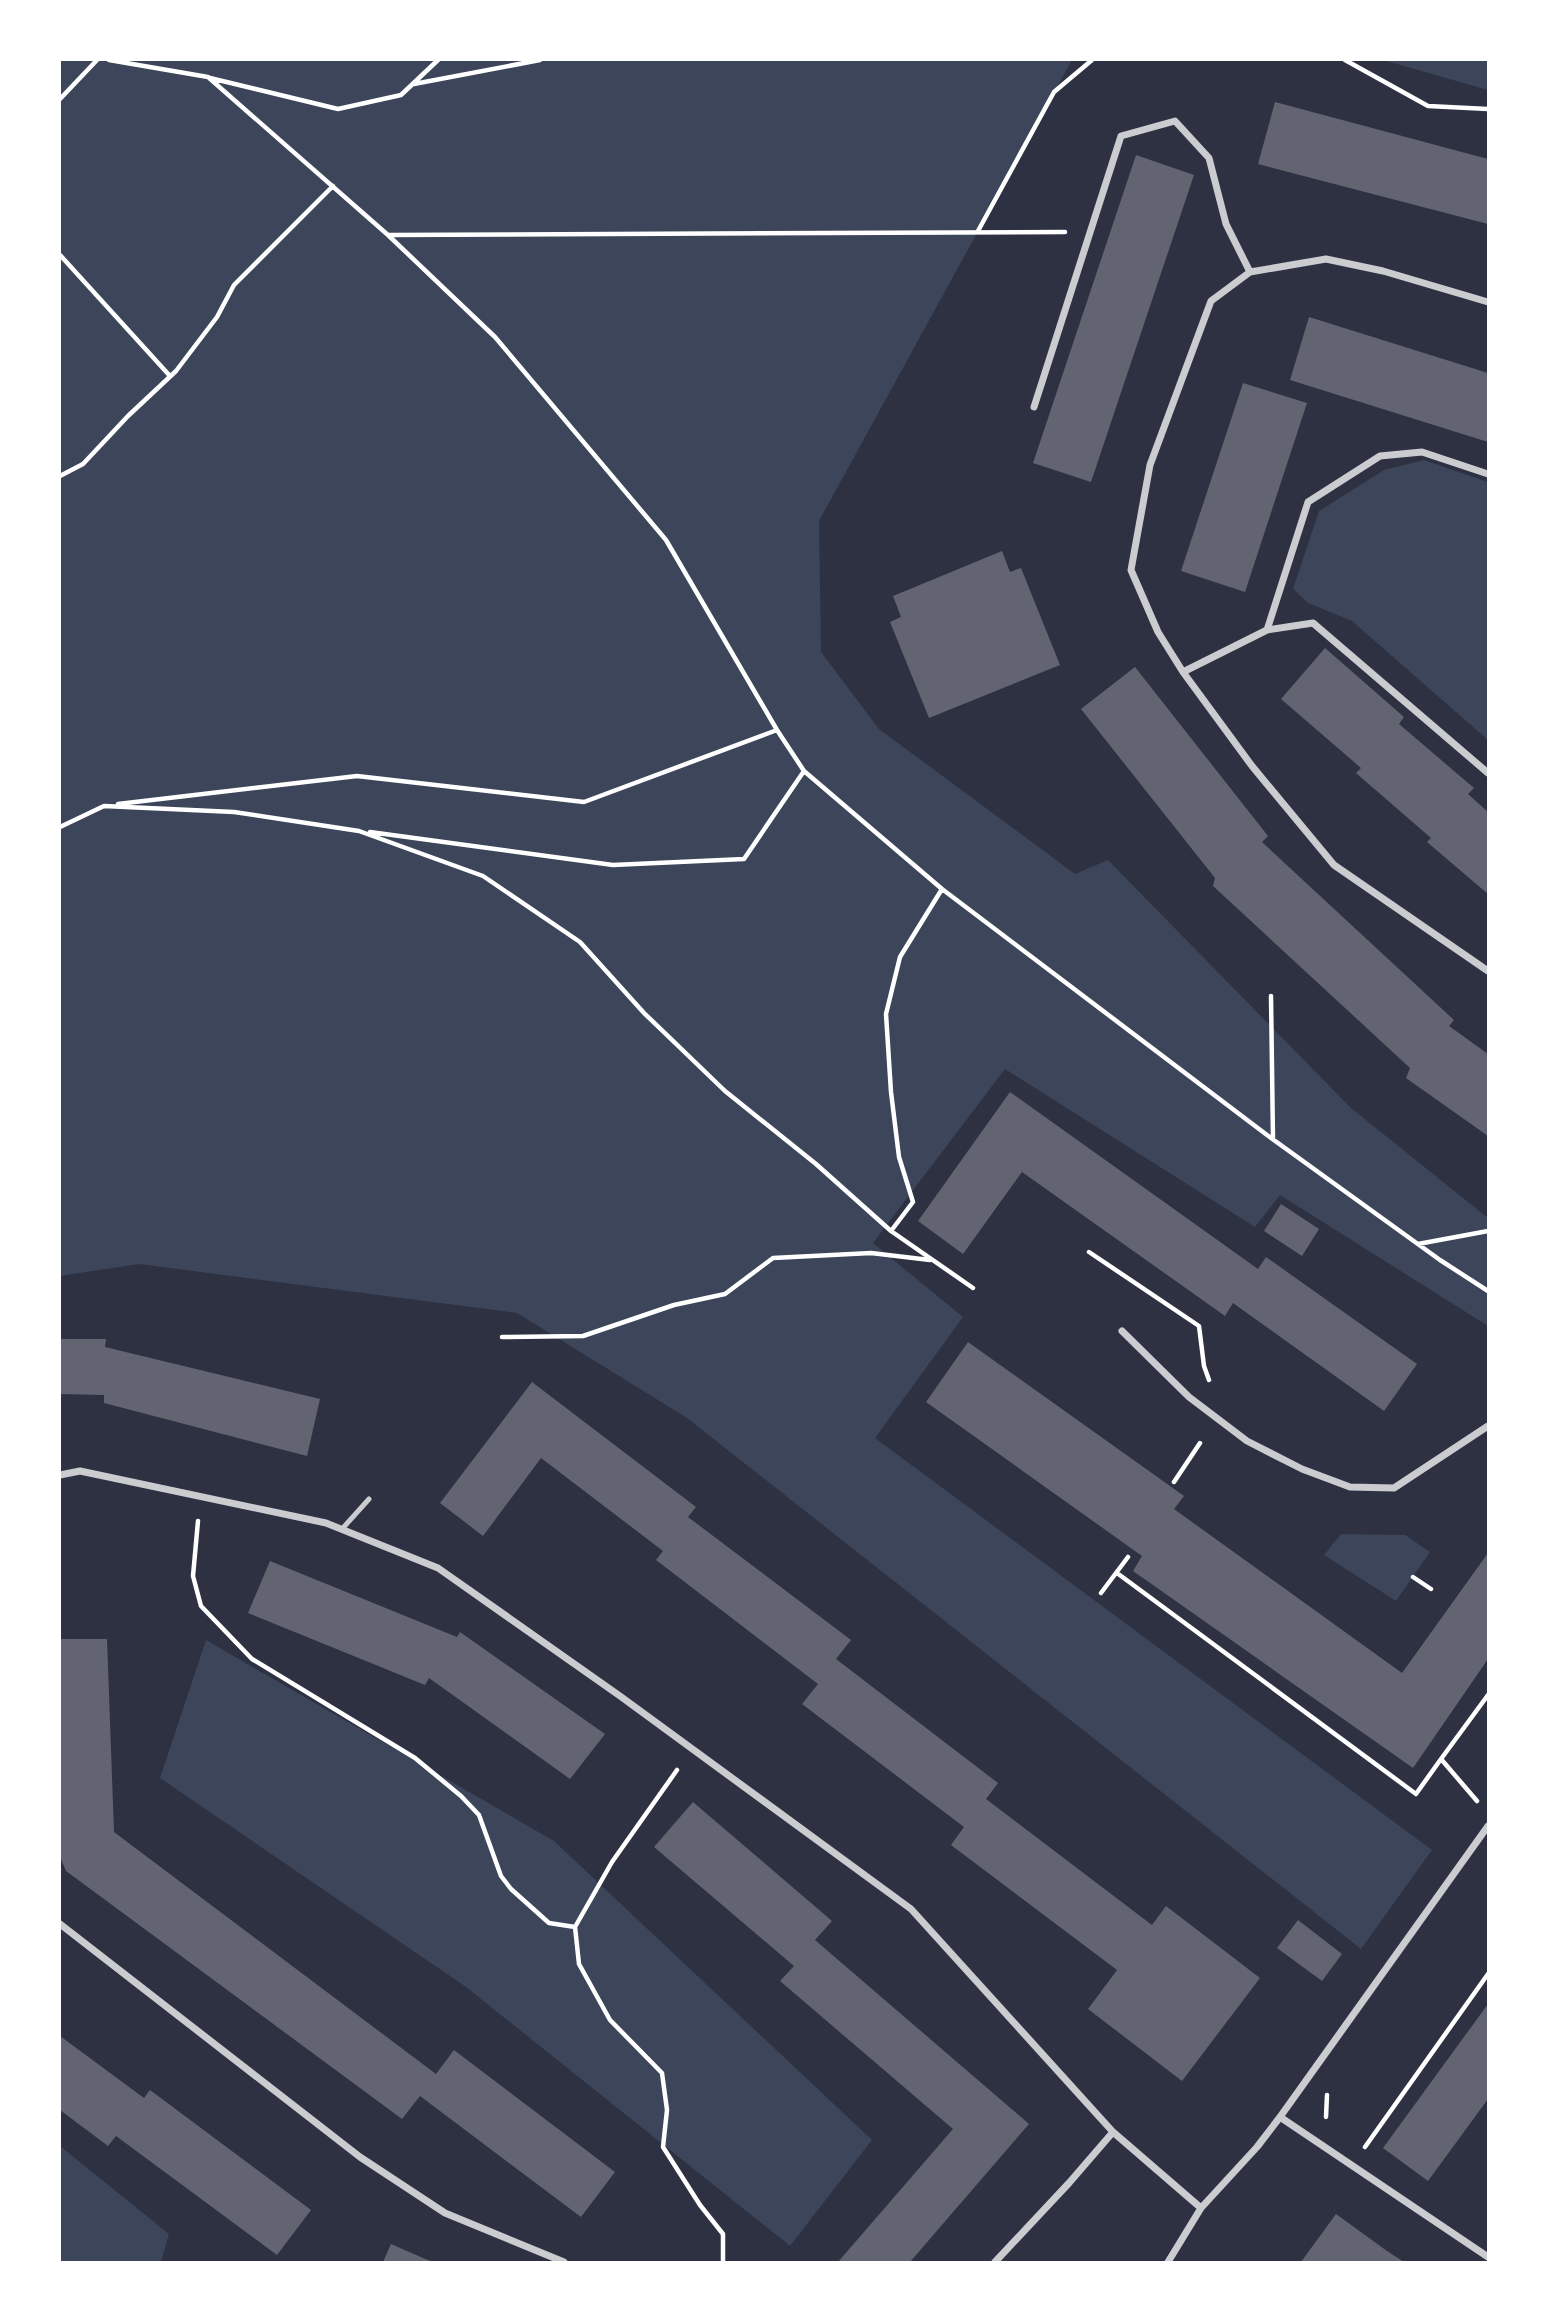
<svg xmlns="http://www.w3.org/2000/svg" width="1548" height="2322" font-family="Arial,sans-serif">
<style>
.green{fill:#3c4559}
.building{fill:#626471}
.lines{fill:none;stroke-linecap:round;stroke-linejoin:round}
.path{stroke:#fff;stroke-width:4.5}
.service{stroke:#caccd0;stroke-width:5}
.minor{stroke:#caccd0;stroke-width:7}
</style>
<rect width="100%" height="100%" fill="#2d3142"/>
<path class="green" d="M60,60H1072L819,521L821,652L879,729L1075,874L1108,860L1351,1108L1488,1218V1326L1280,1195L1255,1227L1005,1069L873,1243L963,1317L875,1438L1432,1850L1361,1949L687,1418L517,1313L139,1264L60,1276Z
M1383,60H1488V90Z
M1424,460L1488,482V740L1352,621L1308,603L1293,589L1319,511L1384,470Z
M1341,1534L1405,1535L1430,1552L1396,1601L1324,1555Z
M206,1640L554,1841L872,2140L790,2246L466,1987L160,1778Z
M60,2146L169,2234L161,2262H60Z"/>
<path class="building" d="M1275,102L1488,159V224L1258,164Z
M1136,155L1194,175L1091,482L1033,463Z
M1309,317L1488,373V442L1290,380Z
M1243,383L1307,403L1245,592L1181,571Z
M1002,551L1010,572L1021,568L1060,665L929,718L890,622L901,617L893,596Z
M1325,648L1404,717L1399,724L1474,788L1468,794L1488,812V894L1427,842L1431,838L1356,773L1361,768L1281,699Z
M1135,667L1268,836L1262,842L1454,1020L1449,1026L1488,1054V1136L1406,1078L1410,1068L1213,886L1215,878L1081,709Z
M1010,1092L1258,1269L1266,1257L1417,1364L1384,1411L1233,1303L1225,1316L1022,1172L963,1254L918,1221Z
M1281,1204L1319,1229L1302,1256L1264,1231Z
M60,1339H106L105,1347L320,1399L307,1456L104,1403V1395L60,1394Z
M968,1342L1184,1496L1174,1509L1402,1673L1488,1553V1659L1413,1768L1133,1571L1142,1556L926,1402Z
M532,1382L696,1507L688,1517L851,1640L836,1659L998,1783L986,1799L1152,1925L1166,1906L1260,1978L1182,2081L1088,2009L1117,1970L951,1845L964,1827L802,1704L818,1684L656,1560L663,1551L541,1458L483,1536L440,1503Z
M270,1561L457,1637L460,1632L605,1734L570,1779L429,1678L425,1685L248,1613Z
M60,1639H107L114,1832L436,2074L454,2050L615,2172L581,2217L420,2096L402,2119L66,1871L60,1857Z
M693,1802L832,1921L815,1940L1029,2124L910,2262H838L953,2129L780,1981L794,1966L654,1847Z
M1298,1920L1342,1954L1322,1981L1277,1948Z
M1488,2004V2099L1428,2181L1383,2148Z
M60,2036L144,2098L150,2090L311,2210L277,2255L116,2136L108,2146L60,2110Z
M1336,2214L1387,2251L1404,2262H1301Z
M391,2244L423,2258L433,2262H383Z"/>
<g class="lines">
<path class="path" d="M109,60L208,77L388,235L495,337L666,540L777,730L804,771L942,889L1267,1135L1440,1260L1488,1291
M1345,60L1428,106L1488,109
M210,78L338,109L401,95L438,60
M414,84L540,60
M60,99L97,60
M978,231L1054,92L1092,60
M388,235L1065,232
M60,255L170,376
M60,476L83,464L128,416L176,371L217,317L234,285L333,186
M118,804L357,776L584,802L777,730
M60,827L104,806L234,812L359,831L483,876L580,942L644,1013L725,1091L816,1164L891,1231
M370,832L613,865L744,859L804,771
M942,889L900,957L886,1014L891,1092L899,1157L913,1202L891,1231L973,1288
M1271,996L1273,1139
M1418,1244L1488,1231
M1089,1252L1199,1326L1204,1366L1209,1380
M502,1337L583,1336L674,1305L725,1294L773,1258L871,1253L930,1260
M1174,1482L1200,1443
M198,1521L193,1576L201,1606L252,1659L415,1758L461,1796L479,1815L501,1876L511,1889L549,1923L575,1927
M1117,1573L1416,1794L1441,1759
M1413,1577L1431,1589
M1101,1593L1128,1557
M677,1770L612,1862L575,1927L579,1964L610,2020L662,2073L667,2110L663,2147L700,2205L723,2234V2262
M1477,1801L1441,1759L1488,1695
M1326,2117L1327,2095
M1365,2147L1488,1974"/>
<path class="service" d="M342,1529L369,1499"/>
<path class="minor" d="M1488,302L1383,271L1326,259L1250,272L1211,301L1150,465L1131,570L1158,632L1183,672L1252,766L1334,865L1488,971
M1034,407L1121,136L1175,121L1209,158L1226,224L1250,272
M1267,630L1308,502L1380,456L1422,452L1488,474
M1183,672L1267,630L1313,623L1488,773
M1122,1331L1189,1397L1247,1441L1302,1469L1350,1487L1394,1488L1488,1426
M60,1475L80,1471L326,1523L438,1568L620,1696L911,1909L1113,2132L1201,2208
M60,1924L360,2157L445,2213L564,2262
M1280,2117L1488,2257
M995,2262L1069,2183L1113,2132
M1168,2262L1201,2208L1257,2147L1280,2117L1488,1826"/>
</g>
<rect width="1548" height="2322" fill="none" stroke="#ffffff" stroke-width="122"/>
</svg>
